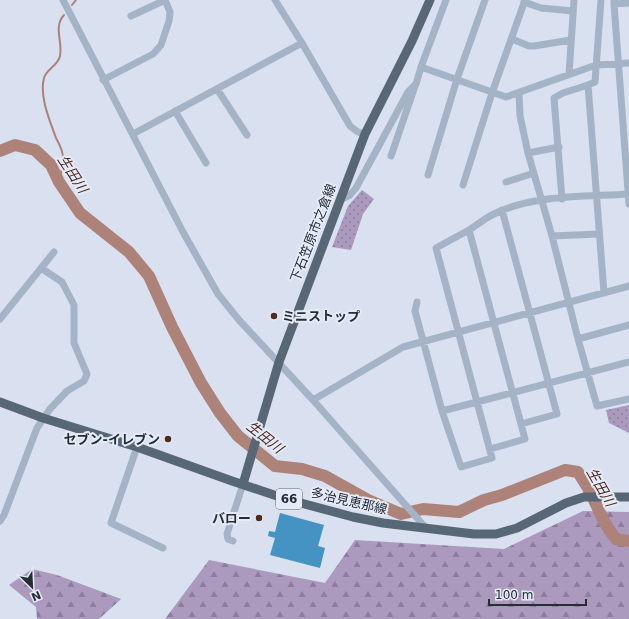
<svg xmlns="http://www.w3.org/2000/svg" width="629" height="619" font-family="'DejaVu Sans','Noto Sans JP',sans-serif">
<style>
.forest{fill:url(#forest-firs)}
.park{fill:url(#park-dots)}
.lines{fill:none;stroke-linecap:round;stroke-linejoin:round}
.stream{stroke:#ac8279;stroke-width:2}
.river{stroke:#ac8279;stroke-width:12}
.building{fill:#4593c2}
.minor{stroke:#a5b3c7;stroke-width:7}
.major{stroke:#586775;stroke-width:9}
.poi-dot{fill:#53281d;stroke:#e4ebf8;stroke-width:1.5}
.labels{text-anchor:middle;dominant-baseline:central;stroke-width:4;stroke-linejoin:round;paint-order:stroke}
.shield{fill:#e4ebf8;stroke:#5f666e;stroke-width:1}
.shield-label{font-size:12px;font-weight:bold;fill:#262d33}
.street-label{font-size:13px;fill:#262d33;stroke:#e4ebf8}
.poi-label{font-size:13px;font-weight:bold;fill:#262d33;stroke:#e4ebf8;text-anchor:end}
.water-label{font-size:14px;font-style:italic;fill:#53281d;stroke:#e4ebf8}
</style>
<defs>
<pattern id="forest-firs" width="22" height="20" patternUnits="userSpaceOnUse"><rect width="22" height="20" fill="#ab99be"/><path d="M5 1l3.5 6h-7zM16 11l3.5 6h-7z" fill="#8b7d9b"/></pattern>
<pattern id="park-dots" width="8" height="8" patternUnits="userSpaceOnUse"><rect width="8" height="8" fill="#ab99be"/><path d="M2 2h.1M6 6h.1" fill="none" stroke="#8b7d9b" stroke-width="1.8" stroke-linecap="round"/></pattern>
</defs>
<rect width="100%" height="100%" fill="#d9e0f0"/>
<path class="forest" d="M583,511L629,512V619H165L209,560L325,583L355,540L504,549Z
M32,569L57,575L121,599L99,619H37L36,607L9,585Z"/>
<path class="park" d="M362,190L374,199L363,214L351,250L332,247L348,206Z
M629,405V433L609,423L606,410Z"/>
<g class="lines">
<path class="stream" d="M72,5L76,0
M59,182C60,176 63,168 63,161C64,153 60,145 56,138C50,121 39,96 44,78C46,69 58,66 60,56C63,42 53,27 64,15"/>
<path class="river" d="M0,151L15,145L35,150L51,165L59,182L80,213L129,252L149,276L172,327L201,383L220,413L238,436L275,466L302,469L325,476L368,500L401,514L423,509L459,512L484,500L502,495L565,470L578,472C581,477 585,483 588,488C599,508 601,521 616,539L629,541"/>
</g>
<path class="building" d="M280,513L324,525L318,546L325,548L320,568L270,555L275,538L268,536L269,531L275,532Z"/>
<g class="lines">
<path class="minor" d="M63,0L183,232L218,294L239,320L313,400L425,527
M275,0L302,43L350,126L358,132L365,134
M601,0L595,82L588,85L604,293
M614,0V4L629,3
M524,2L541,8L573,11
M614,4L629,204
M131,16L165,0
M512,39L529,46H534L571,40
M421,67L506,97L596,65L629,63
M569,74L574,0
M103,80L153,54L161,45L169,21L170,12L165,0
M217,89L247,135
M519,93L520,116L528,153L552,236L578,339L597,406L629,399
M175,111L206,163
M133,134L302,43
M528,153L559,147
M391,156L415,86
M428,175L457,79L485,0
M506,182L534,173
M463,185L492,93L525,0
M562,199L554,98L563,93L588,85
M340,200L350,195L356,188L408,92L416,84L421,67L446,0
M502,210L557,414L521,424
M469,230L436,248L477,402L629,362
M552,236L599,234
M417,302L415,311L442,411L477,402L492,458L461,467L442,411
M0,319L54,252
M578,339L629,325
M313,400L403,347L629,286
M137,447L111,523L163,548
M490,449L525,439L469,230C477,225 484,219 492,215C532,194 586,197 629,194
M0,521L4,515L37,428L50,409L67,391L84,381L87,374L74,343V305L62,282L41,268
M233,541L228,539L227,534L243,484"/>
<path class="major" d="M0,402L43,418L137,447L232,481L286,499L353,517L383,523L474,534H496L517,528L566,503L584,497H629
M243,484L279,362L365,134L412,41L430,0"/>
</g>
<g class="poi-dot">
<circle cx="274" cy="316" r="4"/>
<circle cx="168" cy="439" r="4"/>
<circle cx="259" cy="518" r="4"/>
</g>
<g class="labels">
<rect class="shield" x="276" y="489" width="26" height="20" rx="3"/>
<g class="shield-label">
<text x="289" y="499">66</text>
</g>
<g class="street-label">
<text transform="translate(313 233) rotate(-69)">下石笠原市之倉線</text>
<text transform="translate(349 501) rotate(13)">多治見恵那線</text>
</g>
<g class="poi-label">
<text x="282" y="316" text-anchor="start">ミニストップ</text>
<text x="160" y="439">セブン-イレブン</text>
<text x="251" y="518">バロー</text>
</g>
<g class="water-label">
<text transform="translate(73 174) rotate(57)">生田川</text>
<text transform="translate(265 437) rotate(39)">生田川</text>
<text transform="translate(601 487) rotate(60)">生田川</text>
</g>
</g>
<g transform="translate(32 587) rotate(156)" stroke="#e4ebf8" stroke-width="3" paint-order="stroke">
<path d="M0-3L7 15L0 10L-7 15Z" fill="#262d33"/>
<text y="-6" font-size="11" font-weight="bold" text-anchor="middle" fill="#262d33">N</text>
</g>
<path d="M489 599v6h97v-6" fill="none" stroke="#262d33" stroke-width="2"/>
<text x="495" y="599" font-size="12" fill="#262d33" stroke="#e4ebf8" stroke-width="3" paint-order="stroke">100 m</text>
</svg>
